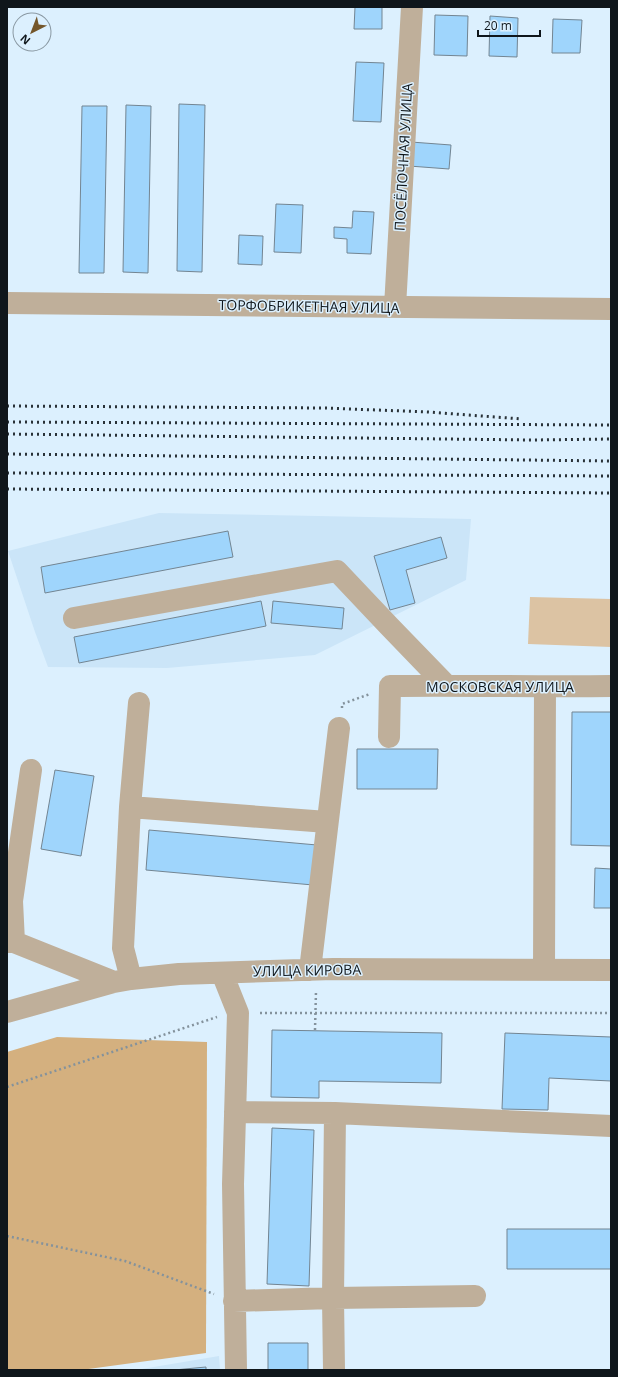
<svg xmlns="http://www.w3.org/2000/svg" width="618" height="1377" font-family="'Open Sans',sans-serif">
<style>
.built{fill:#cbe5f8}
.green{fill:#dcc3a3}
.forest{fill:#d4b07f}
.building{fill:#9fd5fc;stroke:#738592}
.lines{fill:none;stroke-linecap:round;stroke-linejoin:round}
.path{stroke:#84929c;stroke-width:2.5;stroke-dasharray:2 3;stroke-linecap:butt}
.minor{stroke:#bfaf9a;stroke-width:22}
.rail{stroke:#283137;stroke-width:3;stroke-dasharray:2 4;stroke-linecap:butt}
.labels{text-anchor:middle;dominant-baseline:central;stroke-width:3;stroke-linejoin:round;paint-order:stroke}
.street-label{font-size:14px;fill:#0f161b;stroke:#dcf0fe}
</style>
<rect width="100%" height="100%" fill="#dcf0fe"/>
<path class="built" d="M159,513L471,519L466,580L315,655L167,668L48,667L35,632L8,551Z
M219,1356L220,1370H136Z"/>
<path class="green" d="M530,597L611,599V647L528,644Z"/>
<path class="forest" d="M57,1037L207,1042L206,1353L81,1370H7V1052Z"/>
<path class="building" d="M355,7H382V29H354Z
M435,15L468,16L467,56L434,55Z
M490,16L518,18L517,57L489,56Z
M553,19L582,20L580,53H552Z
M356,62L384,63L381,122L353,121Z
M179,104L205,105L202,272L177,271Z
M126,105L151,106L148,273L123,272Z
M82,106H107L104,273H79Z
M411,142L451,145L449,169L409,166Z
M276,204L303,205L301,253L274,252Z
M353,211L374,212L371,254L347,253V239L334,238V227L352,228Z
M239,235L263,236L262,265L238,264Z
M228,531L233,557L45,593L41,567Z
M441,537L447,558L406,570L415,603L390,610L374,556Z
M261,601L266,626L79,663L74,637Z
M273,601L344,608L342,629L271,623Z
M572,712H611V846L571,845Z
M357,749H438L437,789H357Z
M55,770L94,776L81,856L41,849Z
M149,830L317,845L313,885L146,870Z
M595,868L611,869V908H594Z
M272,1030L442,1033L441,1083L319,1081V1098L271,1097Z
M505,1033L611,1037V1081L549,1078L548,1110L502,1109Z
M272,1128L314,1130L309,1286L267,1284Z
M507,1229H611V1269H507Z
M268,1343H308V1370H268Z
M206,1367V1370H174Z"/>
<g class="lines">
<path class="path" d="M342,708V704L370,694
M260,1013H611
M315,1030L316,991
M7,1087L217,1017
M7,1236L125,1261L214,1294"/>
<path class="minor" d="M7,303L611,309
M395,307L412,7
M74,618L337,571L389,626L446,685
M389,737L390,686C463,685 537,687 611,686
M130,807L327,822
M7,942H14L114,982
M14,942L12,901L31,770
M310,970L339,728
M544,970L545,687
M222,973L238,1013L233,1184L236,1370
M131,979L123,948L130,807L139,703
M7,1012L114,982L131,979L179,974L333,969L611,970
M235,1112L335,1113L333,1298L475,1296
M335,1113L611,1126
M234,1301L333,1298L334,1370"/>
<path class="rail" d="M7,406L325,408L428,412L522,419
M7,422L611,425
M7,434L533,440L611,439
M7,454L611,461
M7,473L611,476
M7,489L611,493"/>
</g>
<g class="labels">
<g class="street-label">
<text transform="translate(403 157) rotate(-87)">ПОСЁЛОЧНАЯ УЛИЦА</text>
<text transform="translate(309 306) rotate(1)">ТОРФОБРИКЕТНАЯ УЛИЦА</text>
<text x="500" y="686">МОСКОВСКАЯ УЛИЦА</text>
<text transform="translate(307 970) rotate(-1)">УЛИЦА КИРОВА</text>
</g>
</g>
<rect width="618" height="1377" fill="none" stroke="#0f161b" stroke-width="16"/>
<g transform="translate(32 32) rotate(222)"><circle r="19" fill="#dcf0fe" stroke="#8a99a3"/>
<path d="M0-3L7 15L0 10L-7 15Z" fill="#74562a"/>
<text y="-6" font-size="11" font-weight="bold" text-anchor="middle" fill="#0f161b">N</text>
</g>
<path d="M478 30v6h62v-6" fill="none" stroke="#0f161b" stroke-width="2"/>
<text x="484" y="30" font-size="12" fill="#0f161b" stroke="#dcf0fe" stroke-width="3" paint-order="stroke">20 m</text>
</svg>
